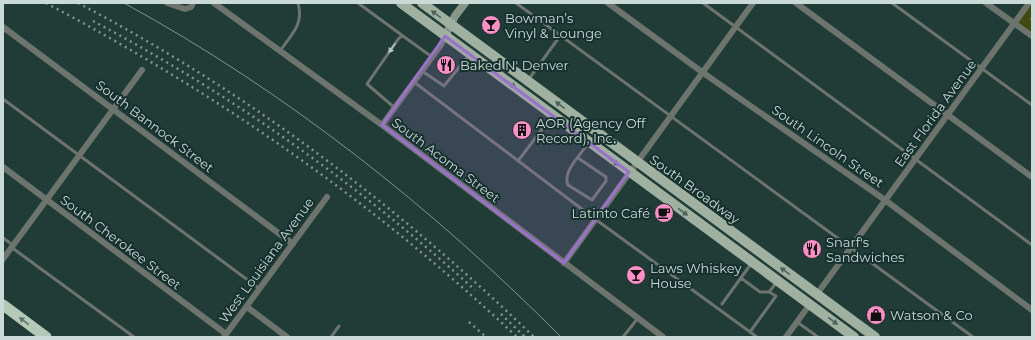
<svg xmlns="http://www.w3.org/2000/svg" width="1035" height="340" font-family="Montserrat,sans-serif">
<style>
.green{fill:#434a11}
.lines{fill:none;stroke-linecap:round;stroke-linejoin:round}
.path{stroke:#687e7a;stroke-width:1.5;stroke-dasharray:4 2;stroke-linecap:butt}
.lane{stroke:#6c746d;stroke-width:3}
.street{stroke:#6c746d;stroke-width:6}
.secondary{stroke:#89978b;stroke-width:8}
.primary{stroke:#a0b1a2;stroke-width:10}
.highway{stroke:#b4c9b7;stroke-width:11}
.tram{stroke:#7f9490;stroke-width:1}
.rail{stroke:#7f9490;stroke-width:2.5;stroke-dasharray:2 4;stroke-linecap:butt}
.oneway{fill:#4d645c}
.oneway2{fill:#b7c6c2}
.oneway3{fill:#5d756b}
.marked{fill:#9b72c9;fill-opacity:0.2;stroke:#9b72c9;stroke-width:3;stroke-linejoin:round}
.labels{text-anchor:middle;dominant-baseline:central;stroke-width:4;stroke-linejoin:round;paint-order:stroke}
.poi-label{font-size:13px;fill:#cadad7;stroke:#16312d;text-anchor:start}
.street-label{font-size:13px;fill:#cadad7;stroke:#16312d}
</style>
<rect width="100%" height="100%" fill="#213c37"/>
<path class="green" d="M1029,3H1032V36L1014,23Z"/>
<g class="lines">
<path class="path" d="M1030,19H1032"/>
<path class="lane" d="M358,3L403,36
M516,3L973,337
M703,3L1032,245
M892,3L1032,105
M280,51C292,34 304,24 298,3
M422,71L444,86L469,55
M529,79L560,36
M414,82L595,219L757,337
M3,99L260,289
M395,108L367,84L399,38L403,36L432,57
M578,158L606,177V181L592,200L568,185C562,172 581,154 588,144
M518,161L552,116
M3,238L13,245
M11,247L134,337
M741,278L760,292H769L776,283
M722,304L751,264
M797,322L818,337
M750,332L776,296L769,292
M331,337L339,326
M623,337L638,318"/>
<path class="street" d="M167,3L185,9L191,7L193,3
M214,3L382,125L663,337
M608,3L702,72L885,200L1032,310
M796,3L1032,177
M986,3L1032,36
M3,27L293,244
M382,125L441,45L445,36
M3,167L226,334
M3,259L142,70
M564,263L753,3
M817,294L1029,3
M247,307L287,337
M224,337L327,197
M786,337L810,304"/>
<path class="secondary" d="M445,36L455,16L465,3"/>
<path class="primary" d="M401,3L854,337
M422,3L875,337"/>
<path class="highway" d="M3,305L46,337"/>
<path class="tram" d="M124,3C285,91 432,207 561,337"/>
<path class="rail" d="M46,3C221,96 372,201 517,337
M78,3C246,91 398,206 534,337
M93,21C231,94 359,185 475,290
M501,314L525,337
M469,322L486,337"/>
</g>
<defs><path id="oneway-solid" d="M-6-.8H1V-3.2L6.5 0L1 3.2V.8H-6Z"/></defs>
<g class="oneway">
<use href="#oneway-solid" transform="translate(436 14) rotate(-144)"/>
<use href="#oneway-solid" transform="translate(511 84) rotate(36)"/>
<use href="#oneway-solid" transform="translate(560 105) rotate(-143)"/>
<use href="#oneway-solid" transform="translate(614 162) rotate(36)"/>
<use href="#oneway-solid" transform="translate(683 212) rotate(36)"/>
<use href="#oneway-solid" transform="translate(785 271) rotate(-144)"/>
<use href="#oneway-solid" transform="translate(833 321) rotate(37)"/>
</g>
<use class="oneway2" href="#oneway-solid" transform="translate(392 48) rotate(125)"/>
<use class="oneway3" href="#oneway-solid" transform="translate(24 321) rotate(-143)"/>
<path class="marked" d="M445,36L629,172L564,263L382,125Z"/>
<defs>
<g id="bar-disc" transform="scale(1)"><circle r="9.5" fill="#fa8fc6" stroke="#16312d"/><path d="M-6-5H6L.8 .8V4.5H3.5V6h-7V4.5H-.8V.8Z" fill="#111"/></g>
<g id="restaurant-disc" transform="scale(1)"><circle r="9.5" fill="#fa8fc6" stroke="#16312d"/><path d="M-5-6h1v4h1v-4h1v4h1v-4h1v5L-1.5 .5V6h-2V.5L-5-1ZM5-6V6H3V1.5H1.5Q1.5-4 5-6Z" fill="#111"/></g>
<g id="building-disc" transform="scale(1)"><circle r="9.5" fill="#fa8fc6" stroke="#16312d"/><path d="M-4-6H4V6H1V3H-1V6H-4ZM-2.5-4.3h1.7v1.8h-1.7ZM.8-4.3h1.7v1.8H.8ZM-2.5-1h1.7V.8h-1.7ZM.8-1h1.7V.8H.8Z" fill="#111"/></g>
<g id="cafe-disc" transform="scale(1)"><circle r="9.5" fill="#fa8fc6" stroke="#16312d"/><path d="M-5.5-4.5H6V0H3Q3 3.5 0 3.5H-2.5Q-5.5 3.5-5.5 0ZM3-3.2v2h1.7v-2ZM-6 4.5H4V6H-6Z" fill="#111"/></g>
<g id="shop-disc" transform="scale(1)"><circle r="9.5" fill="#fa8fc6" stroke="#16312d"/><path d="M-5-2.5h2.3a2.7 3.5 0 0 1 5.4 0H5L5.5 6h-11ZM-1.5-2.5h3a1.5 2.3 0 0 0-3 0Z" fill="#111"/></g>
</defs>
<g fill-rule="evenodd">
<use href="#bar-disc" x="491" y="25"/>
<use href="#restaurant-disc" x="446" y="65"/>
<use href="#building-disc" x="522" y="130"/>
<use href="#cafe-disc" x="664" y="213"/>
<use href="#restaurant-disc" x="812" y="249"/>
<use href="#bar-disc" x="636" y="275"/>
<use href="#shop-disc" x="876" y="315"/>
</g>
<g class="labels">
<g class="poi-label">
<text x="505" y="18">Bowman’s<tspan x="505" dy="15">Vinyl &amp; Lounge</tspan></text>
<text x="460" y="65">Baked N' Denver</text>
<text x="536" y="123">AOR (Agency Off<tspan x="536" dy="15">Record), Inc.</tspan></text>
<text x="650" y="213" text-anchor="end">Latinto Café</text>
<text x="826" y="242">Snarf's<tspan x="826" dy="15">Sandwiches</tspan></text>
<text x="650" y="268">Laws Whiskey<tspan x="650" dy="15">House</tspan></text>
<text x="890" y="315">Watson &amp; Co</text>
</g>
<g class="street-label">
<text transform="translate(935 113) rotate(-54)">East Florida Avenue</text>
<text transform="translate(155 126) rotate(37)">South Bannock Street</text>
<text transform="translate(828 146) rotate(35)">South Lincoln Street</text>
<text transform="translate(446 160) rotate(37)">South Acoma Street</text>
<text transform="translate(695 189) rotate(36)">South Broadway</text>
<text transform="translate(121 242) rotate(37)">South Cherokee Street</text>
<text transform="translate(266 260) rotate(-54)">West Louisiana Avenue</text>
</g>
</g>
<rect width="1035" height="340" fill="none" stroke="#cadad7" stroke-width="8"/>
</svg>
